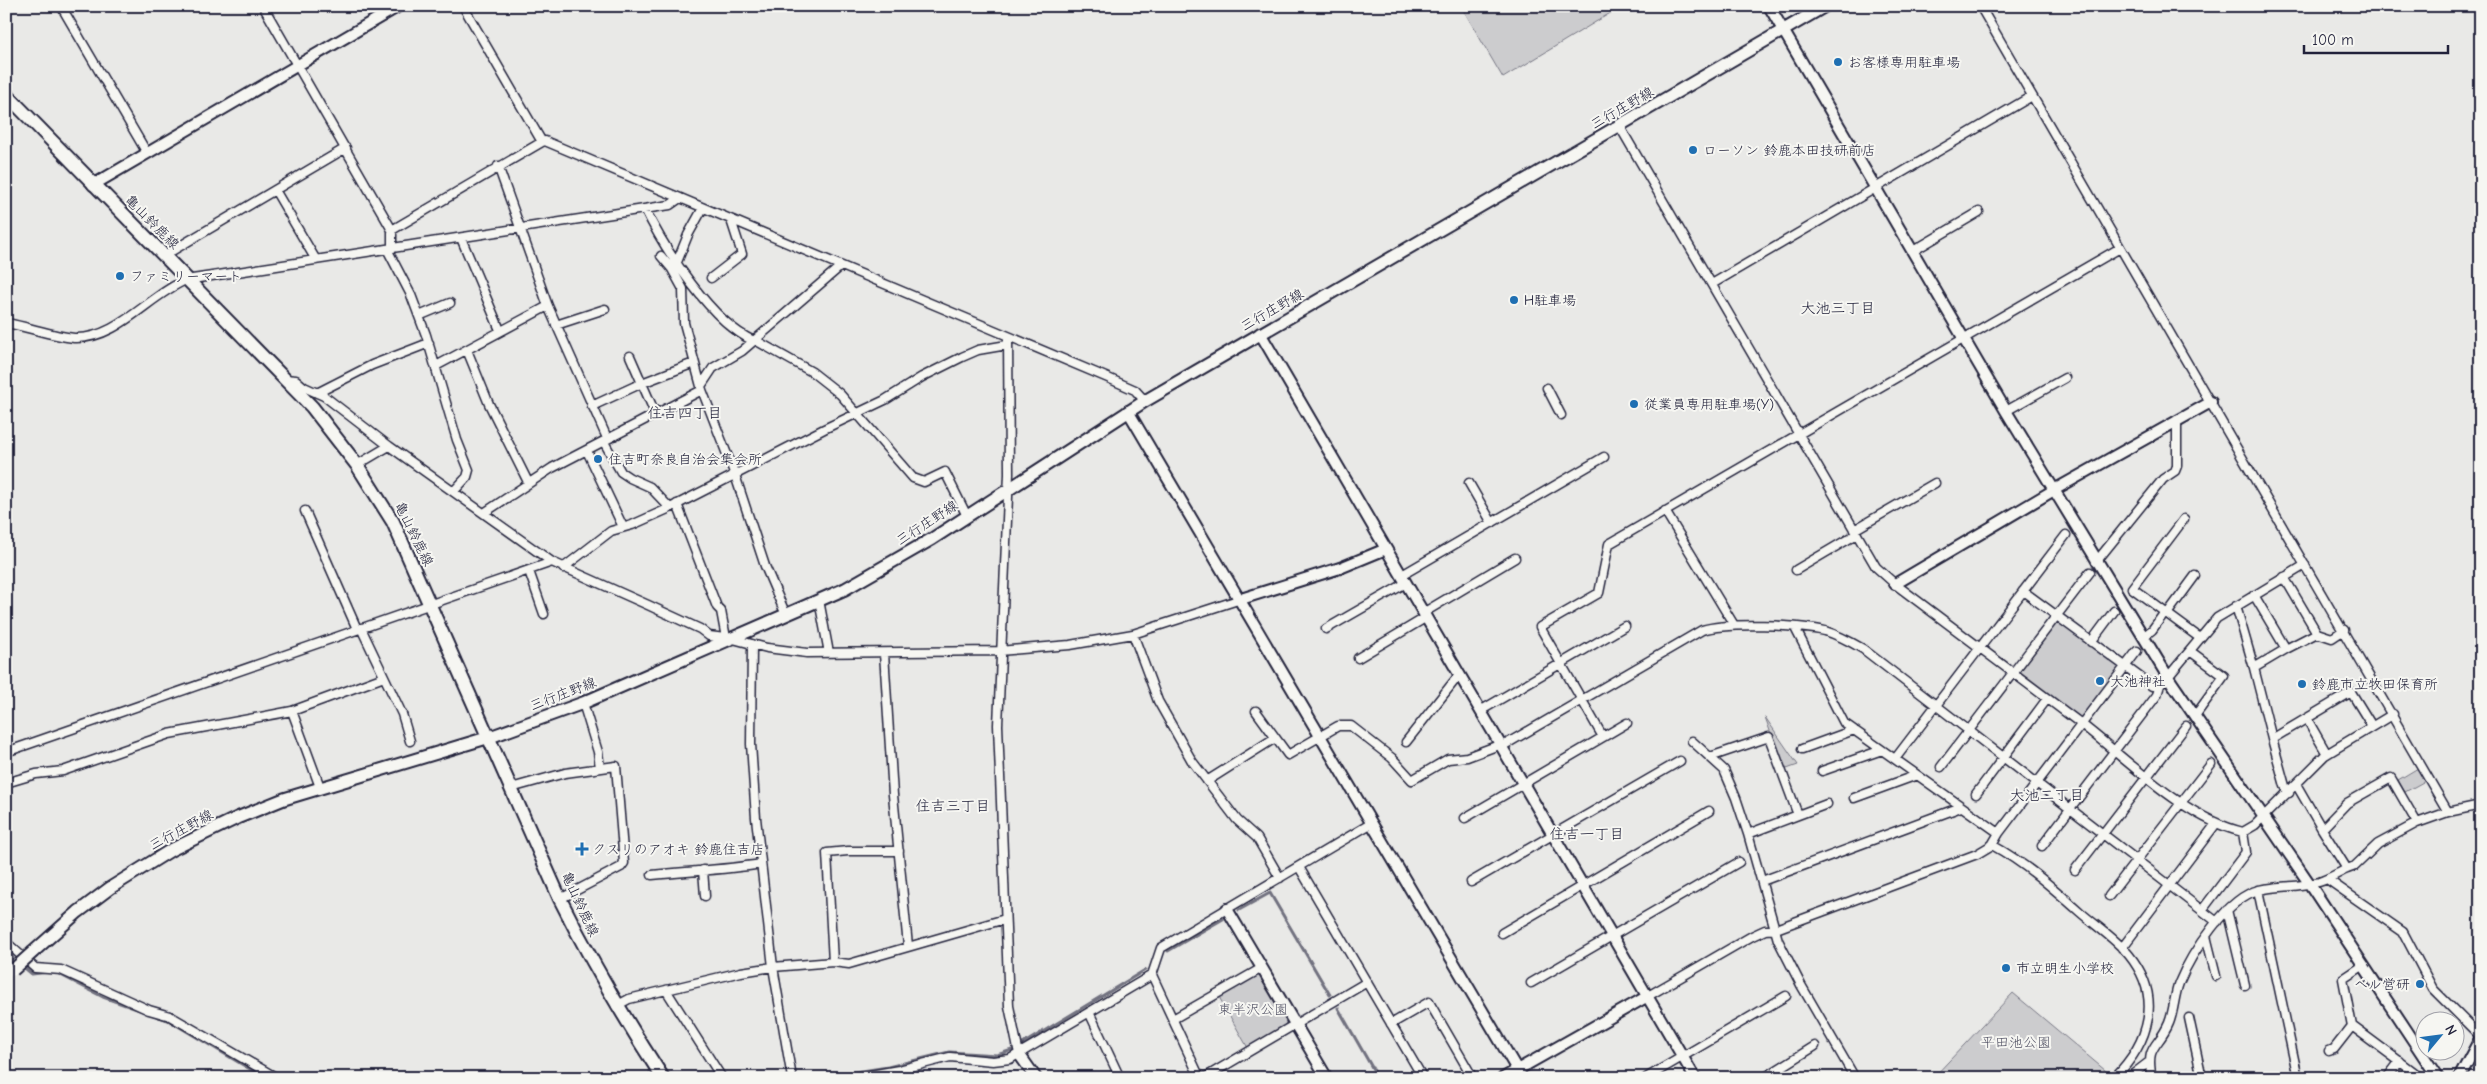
<svg xmlns="http://www.w3.org/2000/svg" width="2487" height="1084" font-family="'Comic Neue','Klee One',sans-serif">
<style>
.green{fill:#ccccce;stroke:#777784}
.lines{fill:none;stroke-linecap:round;stroke-linejoin:round}
.stream{stroke:#71717f;stroke-width:3}
.minor-casing{stroke:#22223b;stroke-width:11}
.tertiary-casing{stroke:#22223b;stroke-width:14}
.secondary-casing{stroke:#22223b;stroke-width:15}
.primary-casing{stroke:#22223b;stroke-width:16}
.minor{stroke:#f6f6f2;stroke-width:8}
.tertiary{stroke:#f6f6f2;stroke-width:10}
.secondary{stroke:#f6f6f2;stroke-width:11}
.primary{stroke:#f6f6f2;stroke-width:12}
.secondary-bridge-casing{stroke:#22223b;stroke-width:15;stroke-linecap:butt}
.secondary-bridge{stroke:#f6f6f2;stroke-width:11}
.poi-dot{fill:#1f6fb2;stroke:#f6f6f2;stroke-width:2}
.labels{text-anchor:middle;dominant-baseline:central;stroke-width:4;stroke-linejoin:round;paint-order:stroke}
.poi-label{font-size:14px;fill:#22223b;stroke:#f6f6f2;text-anchor:start}
.street-label{font-size:14px;fill:#22223b;stroke:#f6f6f2}
.park-label{font-size:14px;fill:#555567;stroke:#f6f6f2}
.neighbourhood-label{font-size:15px;fill:#22223b;stroke:#f6f6f2}
</style>
<rect width="100%" height="100%" fill="#e9e9e7"/>
<filter id="ink" filterUnits="userSpaceOnUse"><feTurbulence type="fractalNoise" baseFrequency=".02" numOctaves="2"/><feDisplacementMap in="SourceGraphic" scale="10" xChannelSelector="R" yChannelSelector="G"/><feConvolveMatrix kernelMatrix="1 2 1 2 8 2 1 2 1" color-interpolation-filters="sRGB"/></filter>
<g filter="url(#ink)">
<path class="green" d="M1461,6H1622L1503,78Z
M2058,621L2120,667L2081,720L2021,674V669L2055,622Z
M1765,717L1798,765L1784,770Z
M2418,768L2425,781L2405,792L2398,780Z
M1257,975L1261,977L1286,1021L1285,1026L1248,1048L1219,997Z
M2013,993L2106,1071L2100,1078H1933Z"/>
<g class="lines">
<path class="stream" d="M1239,910L1270,893L1330,995
M1168,951L1223,919
M6,952L13,958
M26,969L32,974L49,972
M55,972L103,997L168,1020L265,1078
M1338,1008L1378,1078
M1021,1045L1145,970
M816,1078L888,1067L949,1052L997,1055L1012,1050"/>
<g class="minor-casing">
<path id="minor" d="M61,6L147,153
M263,6L392,230V248
M463,6L542,142L545,141L1108,378L1135,390L1145,401
M1980,6L2448,812L2481,805
M1620,127L1876,567L1895,584C1957,631 2019,677 2080,723C2127,759 2185,819 2243,832L2255,825L2325,755L2393,714
M498,166L548,306L607,438
M275,190L316,260
M645,209C665,250 712,323 754,341
M392,230L542,142
M461,238L500,330
M387,249L411,295L426,335L457,440L469,470L467,477L454,491
M1913,251L1979,212
M165,255L346,148
M661,256L672,269L683,289L684,323L702,390L735,475L765,566L786,615
M675,267L688,235L703,208
M711,278L742,254L731,220
M1712,284L2032,96
M419,316L450,303
M6,323C29,327 52,336 74,338C117,340 149,295 186,280L670,205L680,198
M556,325L605,309
M1008,337L1009,474L998,725L1009,1006L1019,1054
M755,340L812,372L840,394L913,478L924,482L945,472L967,516
M467,350L489,404L528,482
M630,356L655,413
M436,366L548,306
M284,379L296,380L304,387L324,396L389,446L552,562L648,605L700,629L709,636L733,639L767,648L807,653L999,651L1070,645L1133,634L1241,599
M701,386L713,368L742,351L841,266
M1547,388L1561,415
M317,393L372,365L429,343
M592,406L642,383L694,363
M2006,411L2065,378
M604,442L621,472L630,478L650,487L670,508
M587,451L623,527
M357,465L389,446
M1469,483L1492,523
M677,504L717,607L721,611L726,638
M305,511L357,629
M1665,511L1734,625
M484,513L552,468L702,390
M2184,519L2132,588L2200,638
M1854,530L1935,483
M2096,562L2163,479L2175,471L2177,466V420
M563,568L611,531L632,525L670,508L824,429L885,400L922,377L962,357L978,350L1007,345
M1796,570L1857,534
M529,571L544,614
M1402,575L1604,457
M2284,577L2317,633L2332,638L2344,630
M2023,591L2152,686L2160,685L2168,677L2217,618L2305,565
M2254,595L2286,649L2317,633
M819,600L829,653
M2236,606L2254,668L2286,649
M1423,613L1515,558
M2167,614L2195,576
M361,628L402,714L410,741
M1326,629L1406,583
M1133,634L1158,701L1192,761L1237,820L1257,838L1280,878
M2143,637L2152,630L2165,612
M2091,642L2114,611
M752,644L751,744L756,818L773,967L833,962L849,964L1005,919
M2190,651L2224,676L2195,716
M884,653L893,795L908,946
M1358,658L1425,618
M2254,668L2272,739L2351,692L2372,726
M583,703L598,752L600,768
M292,711L320,787
M1256,711L1288,755L1338,726H1351L1392,758L1412,780L1448,759L1467,757L1499,745
M1480,711L1625,626
M2307,719L2327,754
M1603,737L1540,627L1599,593L1609,544L2120,248
M2272,739L2285,786L2289,793
M1692,741L1724,770L1736,798L1748,834L1778,940L1801,985L1855,1078
M1406,742L1459,675
M1501,747L1702,630C1727,622 1799,625 1825,631C1839,635 1851,642 1863,649L2217,922
M1802,749L1854,730
M6,752L552,562
M1710,757L1769,737L1798,815L1748,834
M1895,759L2066,535
M1941,767L2090,572
M1822,771L1882,750
M1207,781L1275,738
M6,783L36,774L63,771L169,734L292,711L384,677
M2296,784L2322,829L2347,803L2391,778L2417,823L2448,812
M511,788L565,773L616,766L624,863L621,867L560,899
M1976,794L2047,699
M1854,798L1917,775
M1798,815L1827,804
M1465,818L1627,723
M1999,833L2137,651
M1992,845C2025,863 2052,887 2080,912C2096,926 2116,939 2129,955C2163,997 2150,1042 2114,1078
M2042,846L2157,695L2160,685
M1299,867L1423,1078
M2347,869L2355,866L2378,844L2417,823
M703,870L705,896
M2075,870L2186,726
M652,875C689,871 725,870 761,864
M2327,879L2403,932L2433,989L2481,1037
M1762,881L1961,807
M1471,882L1680,761
M2258,890L2298,1078
M2109,896L2211,764
M2203,909L2246,852L2243,832
M2227,910L2245,985
M1502,933L1709,811
M2206,936L2216,976
M6,942L35,968L61,970L149,1010L170,1016L277,1078
M2122,948L2215,825
M833,962L827,853L848,851H899
M1152,975L1200,1078
M1531,983L1739,862
M666,990L722,1078
M1648,996L1752,936L1765,930L1776,929L1977,854L1992,845L1999,833L1844,723L1795,628
M616,1006L629,999L741,972L773,967L792,1078
M1089,1012L1120,1078
M2189,1018L2202,1078
M1173,1019L1262,968
M1391,1024L1429,1002L1473,1078
M2352,1026L2422,1078
M2329,1051L2334,1049L2352,1026L2343,979L2364,965
M853,1078L899,1070L950,1057L993,1061L1010,1059L1152,975L1161,948L1372,823
M1204,1078L1367,982
M1646,1078L1786,996
M1764,1078L1815,1046
M2128,1078L2149,1062
M2152,1078C2145,1044 2158,1049 2169,1023C2174,1011 2174,996 2179,983C2191,954 2227,897 2259,890C2278,886 2300,887 2319,882C2329,879 2338,873 2347,869L2322,829
M2387,1078L2400,1061"/>
</g>
<g class="tertiary-casing">
<path id="tertiary" d="M1769,6L2006,411L2168,677L2309,883L2438,1078
M93,185L399,6
M1260,333L1695,1078
M1128,411L1522,1078
M1895,584L2054,490L2211,402
M1241,599L1340,568L1386,549
M1227,909L1327,1078
M1019,1054L1036,1078
M861,1077V1078
M1503,1078L1648,996
M2459,1078L2481,1037"/>
</g>
<g class="secondary-casing">
<path id="secondary" d="M33,952L78,912L110,888L171,850L237,818L284,799L490,737L583,703L845,589L932,539L1145,401L1825,6"/>
</g>
<g class="primary-casing">
<path id="primary" d="M6,94L312,407L357,465L393,522L560,899C591,961 625,1020 663,1078"/>
</g>
<use href="#minor" class="minor"/>
<use href="#tertiary" class="tertiary"/>
<use href="#secondary" class="secondary"/>
<use href="#primary" class="primary"/>
<g class="secondary-bridge-casing">
<path id="secondary-bridge" d="M13,970L33,952"/>
</g>
<use href="#secondary-bridge" class="secondary-bridge"/>
</g>
</g>
<g class="poi-dot">
<circle cx="1838" cy="62" r="5"/>
<circle cx="1693" cy="150" r="5"/>
<circle cx="120" cy="276" r="5"/>
<circle cx="1514" cy="300" r="5"/>
<circle cx="1634" cy="404" r="5"/>
<circle cx="598" cy="459" r="5"/>
<circle cx="2100" cy="681" r="5"/>
<circle cx="2302" cy="684" r="5"/>
<path d="M579.5 841.5h5v5h5v5h-5v5h-5v-5h-5v-5h5z"/>
<circle cx="2006" cy="968" r="5"/>
<circle cx="2420" cy="984" r="5"/>
</g>
<g class="labels">
<g class="poi-label">
<text x="1848" y="62">お客様専用駐車場</text>
<text x="1703" y="150">ローソン 鈴鹿本田技研前店</text>
<text x="130" y="276">ファミリーマート</text>
<text x="1524" y="300">H駐車場</text>
<text x="1644" y="404">従業員専用駐車場(Y)</text>
<text x="608" y="459">住吉町奈良自治会集会所</text>
<text x="2110" y="681">大池神社</text>
<text x="2312" y="684">鈴鹿市立牧田保育所</text>
<text x="592" y="849">クスリのアオキ 鈴鹿住吉店</text>
<text x="2016" y="968">市立明生小学校</text>
<text x="2410" y="984" text-anchor="end">べル営研</text>
</g>
<g class="street-label">
<text transform="translate(1622 108) rotate(-30)">三行庄野線</text>
<text transform="translate(152 222) rotate(45)">亀山鈴鹿線</text>
<text transform="translate(1272 310) rotate(-30)">三行庄野線</text>
<text transform="translate(927 523) rotate(-33)">三行庄野線</text>
<text transform="translate(414 534) rotate(64)">亀山鈴鹿線</text>
<text transform="translate(563 694) rotate(-21)">三行庄野線</text>
<text transform="translate(181 830) rotate(-28)">三行庄野線</text>
<text transform="translate(580 904) rotate(65)">亀山鈴鹿線</text>
</g>
<g class="park-label">
<text x="1253" y="1009">東半沢公園</text>
<text x="2016" y="1042">平田池公園</text>
</g>
<g class="neighbourhood-label">
<text x="1838" y="308">大池三丁目</text>
<text x="685" y="413">住吉四丁目</text>
<text x="2047" y="795">大池二丁目</text>
<text x="953" y="806">住吉三丁目</text>
<text x="1587" y="834">住吉一丁目</text>
</g>
</g>
<rect width="2487" height="1084" fill="none" stroke="#f6f6f2" stroke-width="25"/>
<rect x="12" y="12" width="2462" height="1059" fill="none" stroke="#22223b" stroke-width="2" filter="url(#ink)"/>
<g transform="translate(2440 1036) rotate(61)"><circle r="24" fill="#f6f6f2" stroke="#a1a1a9"/>
<path d="M0-4L9 19L0 12L-9 19Z" fill="#1f6fb2"/>
<text y="-8" font-size="14" font-weight="bold" text-anchor="middle" fill="#22223b">N</text>
</g>
<path d="M2304 45v8h144v-8" fill="none" stroke="#22223b" stroke-width="2.5"/>
<text x="2312" y="45" font-size="15" fill="#22223b" stroke="#f6f6f2" stroke-width="4" paint-order="stroke">100 m</text>
</svg>
